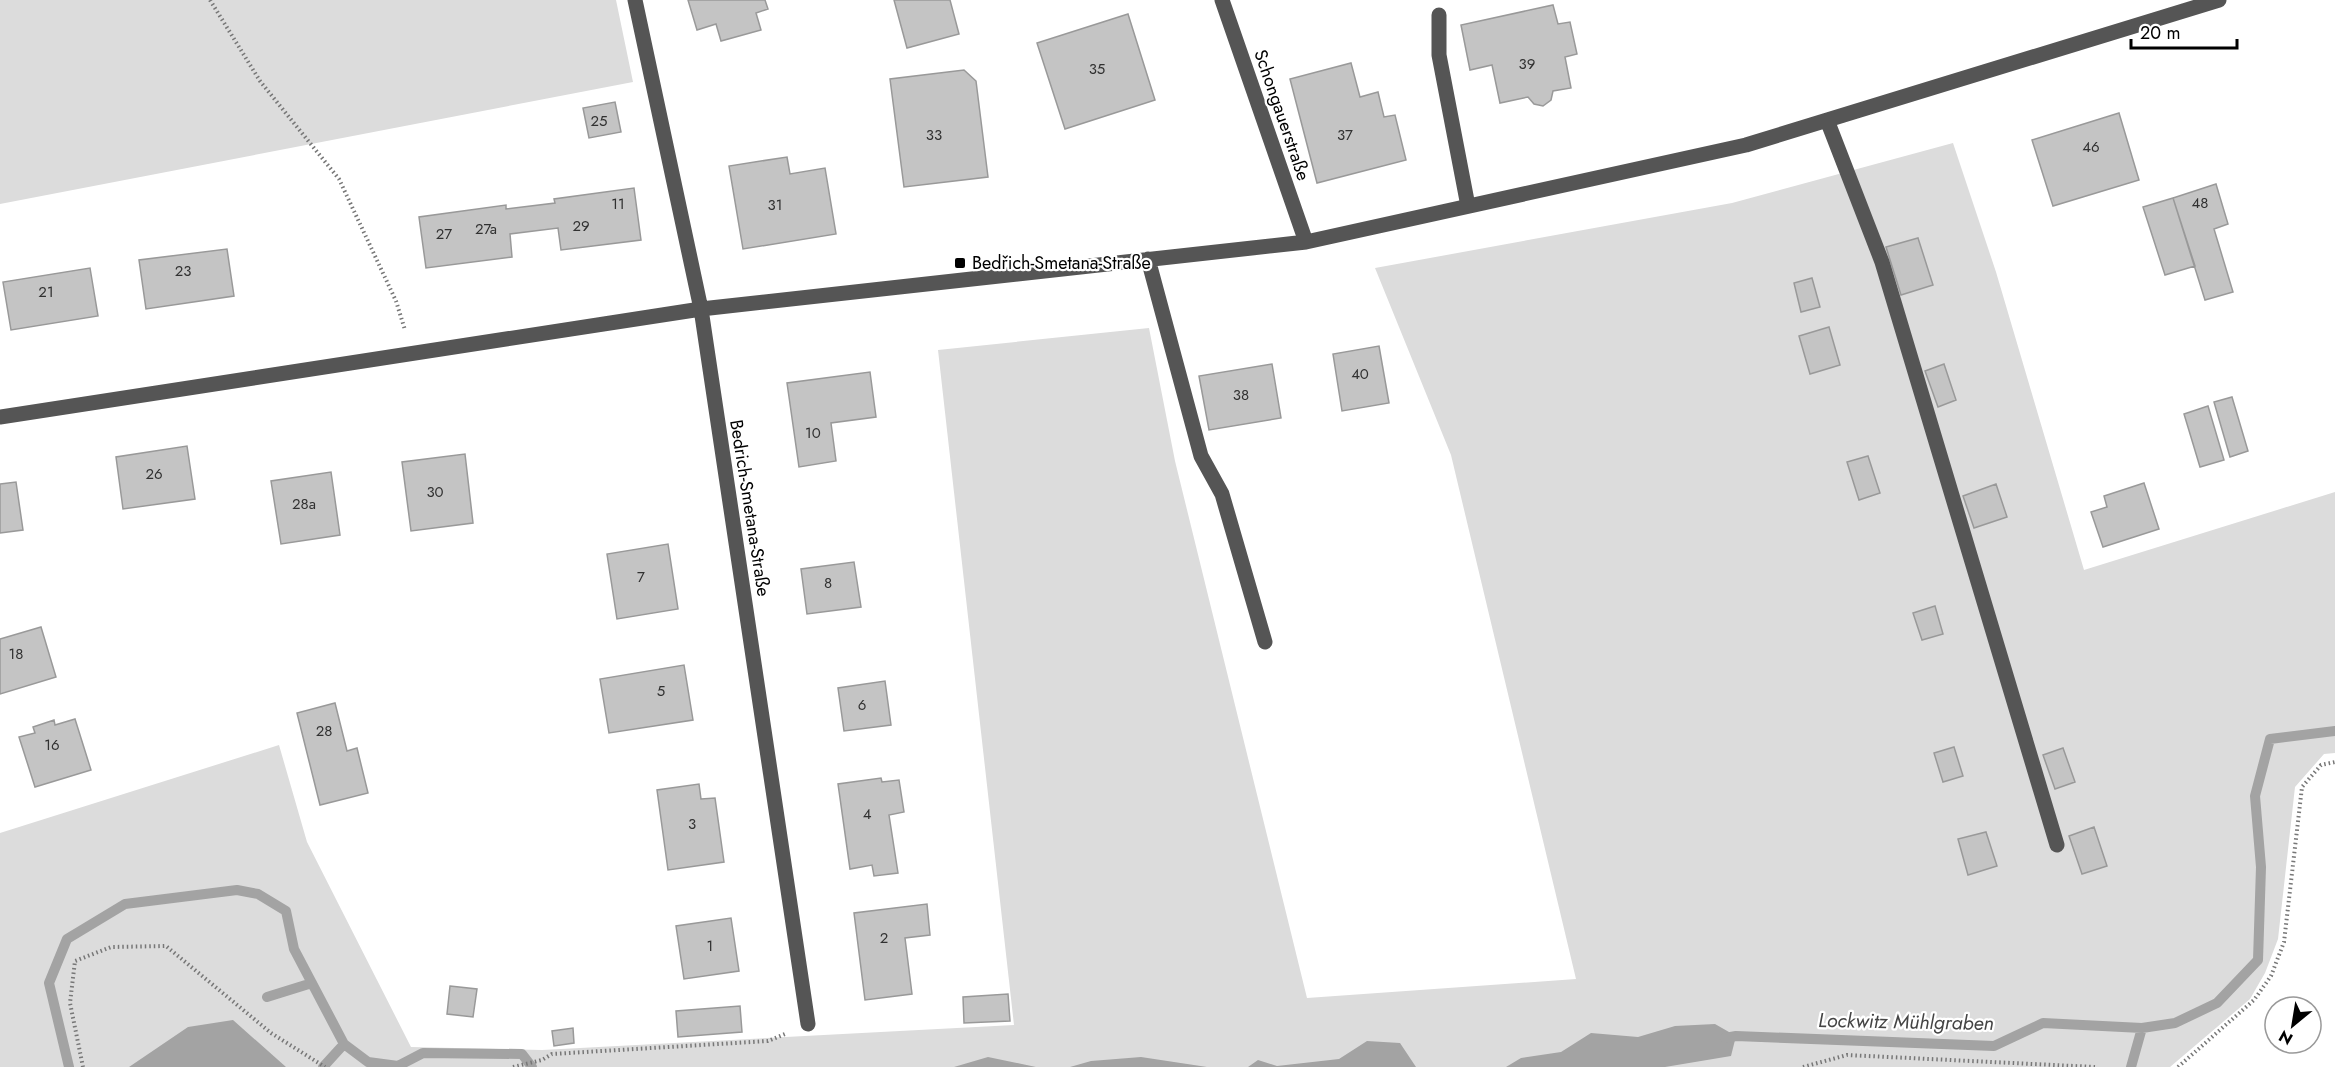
<svg xmlns="http://www.w3.org/2000/svg" width="2335" height="1067" font-family="Jost,sans-serif">
<style>
.green{fill:#dcdcdc}
.water{fill:#a3a3a3}
.lines{fill:none;stroke-linecap:round;stroke-linejoin:round}
.stream{stroke:#a3a3a3;stroke-width:10}
.building{fill:#c4c4c4;stroke:#999;stroke-width:1.5}
.path{stroke:#777;stroke-width:4;stroke-dasharray:1.5 3;stroke-linecap:butt}
.minor{stroke:#555;stroke-width:15}
.poi-dot{fill:#000;stroke:#fff;stroke-width:2}
.labels{text-anchor:middle;dominant-baseline:central;stroke-width:4.5;stroke-linejoin:round;paint-order:stroke}
.number-label{font-size:15px;fill:#313131}
.street-label{font-size:18px;fill:#000;stroke:#fff}
.poi-label{font-size:18px;fill:#000;stroke:#fff;text-anchor:start}
.water-label{font-size:20px;font-style:italic;fill:#444;stroke:#fff}
</style>
<rect width="100%" height="100%" fill="#fff"/>
<path class="green" d="M0,0H616L633,82L0,204Z
M1953,143L1996,272L2084,570L2335,492V753L2324,754L2295,787L2278,939L2265,973L2250,999L2170,1067H0V833L279,745L307,842L411,1047L542,1050L1014,1025L938,350L1149,328L1175,461L1307,998L1576,979L1451,455L1375,268L1732,203Z"/>
<path class="water" d="M233,1020L286,1067H129L188,1027Z
M1715,1024L1736,1036L1731,1056L1665,1067H1506L1521,1058L1561,1052L1591,1033L1638,1037L1675,1026Z
M1367,1041L1400,1043L1416,1067H1248L1258,1060L1277,1066L1339,1059Z
M988,1057L1036,1067H954Z
M1141,1057L1207,1067H1070L1091,1061Z"/>
<g class="lines">
<path class="stream" d="M267,997L312,983
M1725,1038L1736,1036L1994,1046L2043,1023L2142,1028L2175,1023L2217,1003L2258,960L2261,867L2255,796L2270,739L2335,731
M69,1067L49,983L67,939L125,904L237,890L258,894L286,911L294,949L344,1044L368,1062L398,1066L423,1053L522,1054L532,1067
M323,1067L344,1044
M2131,1067L2142,1028"/>
</g>
<path class="building" d="M688,0H765L768,9L756,13L761,30L721,41L716,24L697,30Z
M894,0H950L959,34L907,48Z
M1553,5L1558,24L1570,22L1577,54L1565,57L1571,88L1553,91L1551,100L1543,106L1534,104L1528,97L1500,103L1492,65L1470,70L1461,25Z
M1128,14L1155,100L1065,129L1037,43Z
M1351,63L1360,97L1378,92L1384,117L1395,115L1406,160L1317,183L1290,79Z
M964,70L976,81L988,177L904,187L890,79Z
M615,102L621,132L589,138L583,108Z
M2119,113L2139,180L2053,206L2032,140Z
M787,157L790,174L825,168L836,234L743,249L729,166Z
M2216,184L2228,224L2214,229L2233,292L2205,300L2173,198Z
M634,188L641,240L561,250L558,228L510,234L512,257L426,268L419,217L506,205V209L555,203L554,199Z
M2173,198L2195,266L2165,275L2143,207Z
M1918,238L1933,285L1901,295L1886,247Z
M227,249L234,296L146,309L139,260Z
M90,268L98,316L11,330L3,282Z
M1812,278L1820,307L1801,312L1794,283Z
M1829,327L1840,365L1810,374L1799,336Z
M1379,346L1389,403L1342,411L1333,354Z
M1272,364L1281,418L1209,430L1199,376Z
M1944,364L1956,400L1938,407L1925,371Z
M870,372L876,417L831,423L836,461L799,467L787,383Z
M2232,397L2248,451L2230,457L2214,402Z
M2208,406L2224,460L2200,467L2184,414Z
M187,446L195,499L123,509L116,457Z
M465,454L473,523L411,531L402,462Z
M1868,456L1880,493L1859,500L1847,462Z
M331,472L340,535L281,544L271,481Z
M16,482L23,530L0,533V484Z
M2144,483L2159,529L2103,547L2091,512L2107,507L2104,496Z
M1996,484L2007,517L1974,528L1963,496Z
M668,544L678,609L617,619L607,554Z
M854,562L861,607L807,614L801,569Z
M1935,606L1943,634L1922,640L1913,613Z
M41,627L56,677L0,694V639Z
M684,665L693,720L609,733L600,679Z
M885,681L891,725L844,731L838,688Z
M335,703L347,751L357,748L368,793L320,805L297,713Z
M75,719L91,770L35,787L19,737L35,733L33,727L54,720L55,725Z
M1954,747L1963,776L1943,782L1934,753Z
M2063,748L2075,782L2055,789L2043,755Z
M881,778L882,782L899,780L904,812L889,815L898,873L874,876L872,865L850,869L838,784Z
M699,784L701,799L715,798L724,862L668,870L657,790Z
M2094,827L2107,866L2082,874L2069,836Z
M1986,832L1997,866L1968,875L1958,839Z
M927,904L930,935L905,938L912,994L865,1000L854,913Z
M731,918L739,971L684,979L676,926Z
M450,986L477,989L473,1017L447,1014Z
M1008,994L1010,1021L964,1023L963,997Z
M740,1006L742,1032L678,1037L676,1011Z
M573,1028L574,1043L554,1046L552,1031Z"/>
<g class="lines">
<path class="path" d="M210,0L260,81L339,179L396,301L405,330
M83,1067L70,1003L75,961L111,947L166,946L271,1033L325,1067
M513,1067L542,1060L552,1054L768,1041L785,1034
M1803,1067L1847,1055L2095,1067
M2178,1067L2254,1000L2271,976L2284,942L2302,787L2321,765L2335,762"/>
<path class="minor" d="M635,0L701,309L808,1024
M1222,0L1306,242
M1439,15V55L1468,206
M1827,120L1882,262L2057,845
M1148,259L1201,456L1222,494L1265,642
M0,417L701,309L1306,242L1746,145L2219,0"/>
</g>
<rect class="poi-dot" x="954" y="257" width="12" height="12" rx="3"/>
<g class="labels">
<g class="number-label">
<text x="1527" y="64">39</text>
<text x="1097" y="69">35</text>
<text x="599" y="121">25</text>
<text x="934" y="135">33</text>
<text x="1345" y="135">37</text>
<text x="2091" y="147">46</text>
<text x="2200" y="203">48</text>
<text x="618" y="204">11</text>
<text x="775" y="205">31</text>
<text x="581" y="226">29</text>
<text x="486" y="229">27a</text>
<text x="444" y="234">27</text>
<text x="183" y="271">23</text>
<text x="46" y="292">21</text>
<text x="1360" y="374">40</text>
<text x="1241" y="395">38</text>
<text x="813" y="433">10</text>
<text x="154" y="474">26</text>
<text x="435" y="492">30</text>
<text x="304" y="504">28a</text>
<text x="641" y="577">7</text>
<text x="828" y="583">8</text>
<text x="16" y="654">18</text>
<text x="661" y="691">5</text>
<text x="862" y="705">6</text>
<text x="324" y="731">28</text>
<text x="52" y="745">16</text>
<text x="867" y="814">4</text>
<text x="692" y="824">3</text>
<text x="884" y="938">2</text>
<text x="710" y="946">1</text>
</g>
<g class="street-label">
<text transform="translate(1282 115) rotate(71)">Schongauerstraße</text>
<text transform="translate(750 508) rotate(81)">Bedrich-Smetana-Straße</text>
</g>
<g class="poi-label">
<text x="972" y="263">Bedřich-Smetana-Straße</text>
</g>
<g class="water-label">
<text transform="translate(1906 1022) rotate(1)">Lockwitz Mühlgraben</text>
</g>
</g>
<g transform="translate(2293 1025) rotate(210)"><circle r="28" fill="#ffffff" stroke="#999999" stroke-width="1.5"/>
<path d="M0-4.5L10 22L0 15L-10 22Z" fill="#000000"/>
<text y="-9" font-size="16" font-weight="bold" text-anchor="middle" fill="#000000">N</text>
</g>
<path d="M2131 39v9h106v-9" fill="none" stroke="#000000" stroke-width="3"/>
<text x="2140" y="39" font-size="18" fill="#000000" stroke="#ffffff" stroke-width="4.5" paint-order="stroke">20 m</text>
</svg>
